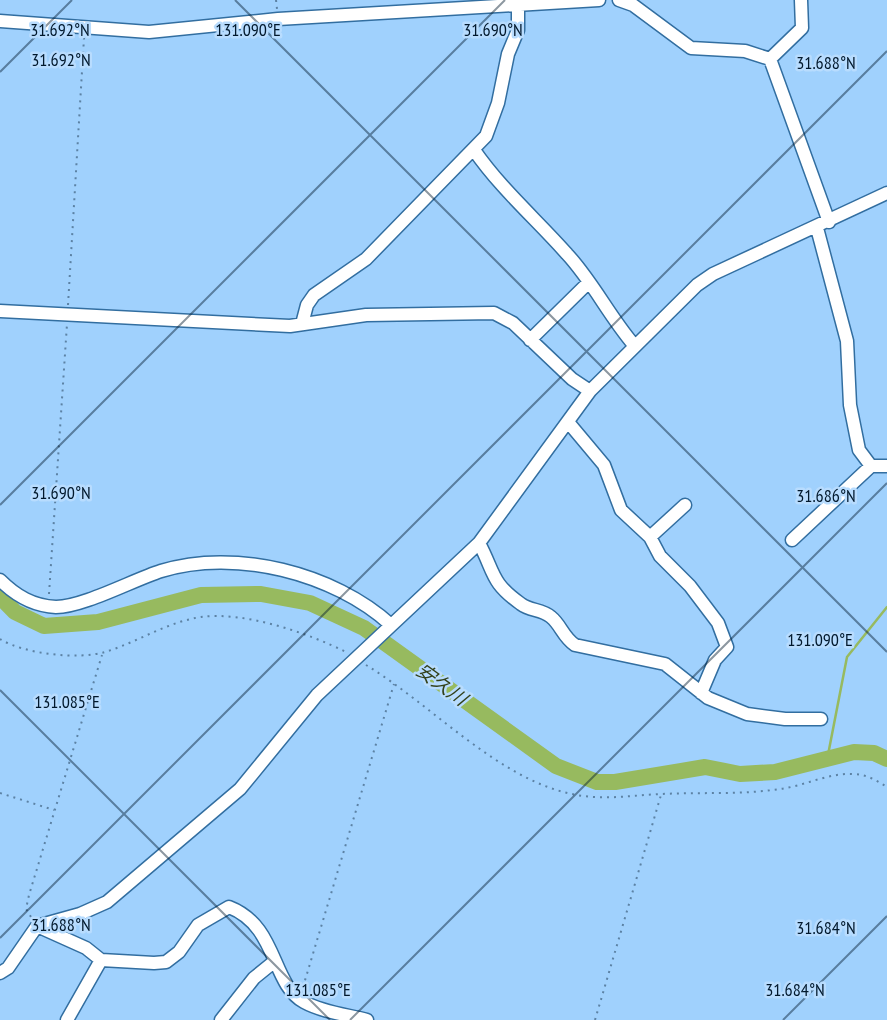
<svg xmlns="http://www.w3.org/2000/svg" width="887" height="1020" font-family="'PT Sans Narrow','Noto Sans JP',sans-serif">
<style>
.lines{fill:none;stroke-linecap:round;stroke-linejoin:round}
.stream{stroke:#97ba5f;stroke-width:2.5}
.river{stroke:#97ba5f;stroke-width:16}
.minor-casing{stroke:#326ea0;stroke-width:15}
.path{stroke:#5c82a4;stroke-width:2;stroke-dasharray:2 5;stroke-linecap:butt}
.minor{stroke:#fff;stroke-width:12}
.ticks{fill:none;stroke:#01182c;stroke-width:2;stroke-opacity:0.45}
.labels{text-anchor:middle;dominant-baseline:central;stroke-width:5;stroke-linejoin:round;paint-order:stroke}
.water-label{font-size:19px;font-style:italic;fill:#32411b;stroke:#b8dcfe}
.ticks-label{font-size:18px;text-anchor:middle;fill:#01182c;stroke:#b8dcfe;stroke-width:5;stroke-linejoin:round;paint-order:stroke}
</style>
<rect width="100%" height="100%" fill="#a0d1fd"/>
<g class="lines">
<path class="stream" d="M827,760L847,657L887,607"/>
<path class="river" d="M0,597L15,612L44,626L98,622L201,595L261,594L310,603L364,628L556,766L597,782H615L705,767L740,774L775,772L854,752L874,753L887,759"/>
<g class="minor-casing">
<path id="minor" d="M619,0L633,5L691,48L745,51L770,59L829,222
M0,21L149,32L278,19L599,0
M770,59L802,28L801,0
M474,150C501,189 536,219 567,254C593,282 609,316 634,345
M817,228L847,341L850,405L859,450L871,466H887
M0,311L290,326L366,315L494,313L513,323L572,379L590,391
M302,324L307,305L314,295L366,259L486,136L498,103L508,54L518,30V0
M530,340L589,282
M568,422L604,465L621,510L650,537L660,556L690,586L718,623L727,647L715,660L701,693
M650,537L685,505
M792,540L871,466
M479,543C495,573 490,582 521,604C530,611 542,609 551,617C561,625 563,637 575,645L665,664L708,698L747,714L785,719H821
M0,580C16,596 33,606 56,607C83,607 133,580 161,571C235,548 334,573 391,625
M37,926L86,948L101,960L154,963L166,962L179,952L198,925L229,907C278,926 271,984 304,1002C322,1012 348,1015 367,1020
M0,973L8,968L37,926L80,914L107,902L240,789L317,695L479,543L590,391L697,285L713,274L887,193
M67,1020L101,960
M221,1020L254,978L275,961"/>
</g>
<path class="path" d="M276,0L277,9
M68,305L84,38
M49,594L67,324
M0,639C24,654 78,660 105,652C138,642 167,622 201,617C244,611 308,633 346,652
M366,665C432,705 498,779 572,794C603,801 632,795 662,794C702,792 741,795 780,789C804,786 828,773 852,774C866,774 876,780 887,787
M0,793L54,810
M31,917L26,909L29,895L102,655
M303,987L394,684
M595,1020L661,795"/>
<use href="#minor" class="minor"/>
</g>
<path class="ticks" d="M235,0L887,652M0,72L72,0M0,505L505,0M0,690L330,1020M0,938L887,51M350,1020L887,483M783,1020L887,916"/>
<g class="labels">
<g class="water-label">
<text transform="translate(442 684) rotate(36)">安久川</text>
</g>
</g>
<g class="ticks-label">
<text x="60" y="36">31.692°N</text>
<text x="248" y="36">131.090°E</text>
<text x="493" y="36">31.690°N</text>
<text x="61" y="66">31.692°N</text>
<text x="826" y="69">31.688°N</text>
<text x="61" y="499">31.690°N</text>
<text x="826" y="502">31.686°N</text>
<text x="820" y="646">131.090°E</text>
<text x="67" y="708">131.085°E</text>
<text x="61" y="931">31.688°N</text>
<text x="826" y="934">31.684°N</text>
<text x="795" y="996">31.684°N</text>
<text x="318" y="996">131.085°E</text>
</g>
</svg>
